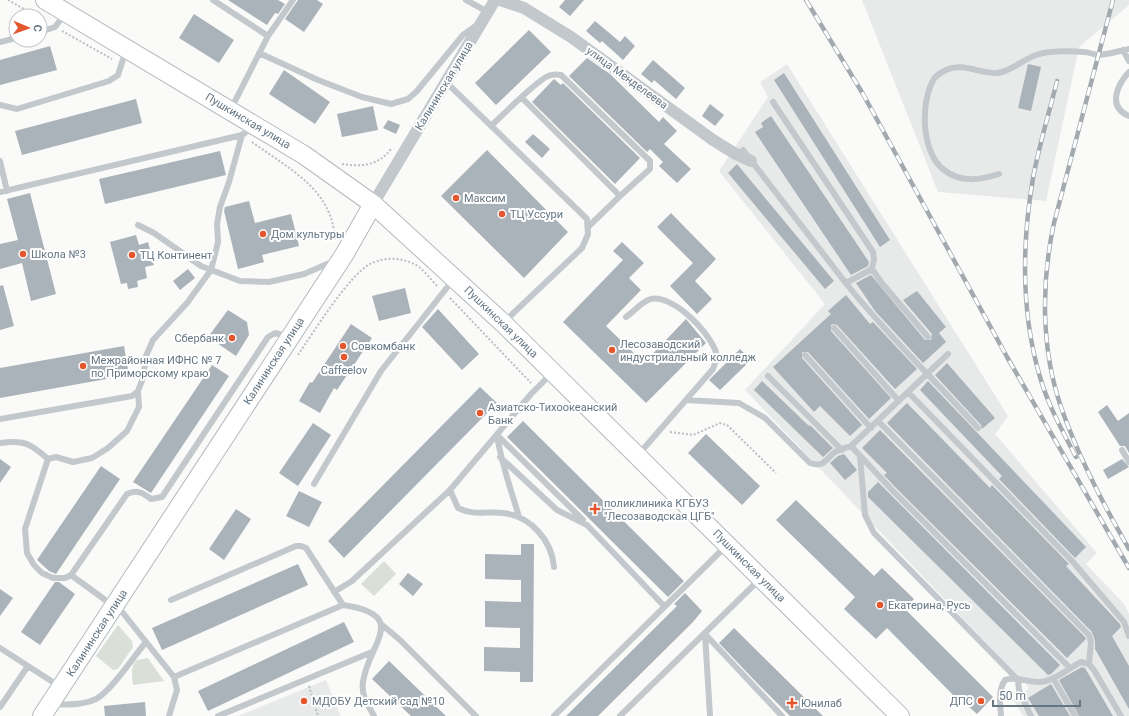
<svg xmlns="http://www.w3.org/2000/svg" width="1129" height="716" font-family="Roboto,sans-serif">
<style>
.built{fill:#e8e9e9}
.green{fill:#dadfd7}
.building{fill:#aab3b9}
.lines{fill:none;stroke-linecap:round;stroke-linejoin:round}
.secondary-casing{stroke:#b3babf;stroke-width:20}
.path{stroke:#bbbfc2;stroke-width:2;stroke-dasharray:2 2;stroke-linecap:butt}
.service{stroke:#c3c8cc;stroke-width:6}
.minor{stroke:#c3c8cc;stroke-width:12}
.secondary{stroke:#fff;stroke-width:18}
.rail-casing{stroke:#a2aab0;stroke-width:4.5}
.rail{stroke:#fff;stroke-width:3;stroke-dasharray:9;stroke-linecap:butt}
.poi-dot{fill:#e4572e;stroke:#fff;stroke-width:1.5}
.labels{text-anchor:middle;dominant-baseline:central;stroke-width:4;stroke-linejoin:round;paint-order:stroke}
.street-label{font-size:11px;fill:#657683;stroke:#fff}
.poi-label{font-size:11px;fill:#657683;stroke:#fff;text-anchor:start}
</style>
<rect width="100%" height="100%" fill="#fafaf8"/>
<path class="built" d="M862,0H1129V5L1079,47L1046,201L938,192Z
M787,64L1008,416L995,434L1097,553L1086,564L1124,604L1129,614V716H1023L1013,700L1029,688L745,390L825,304L719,171L768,97L760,82Z
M326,680L341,716H238L309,687Z"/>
<path class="green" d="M384,561L396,574L374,596L361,584Z
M118,625L132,641L133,647L118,669L113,670L96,656Z
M148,658L164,681L133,685C132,675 130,667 137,660Z"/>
<path class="building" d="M228,0H278L285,4L278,14L275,13L267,25Z
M317,0L323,4L304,32L285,19L298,0Z
M565,0H584L570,16L559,7Z
M194,14L234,40L219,63L179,38Z
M595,21L620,42L625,36L635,46L623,60L602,41L600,43L586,31Z
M529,30L551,52L496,105L475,83Z
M50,46L57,70L0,85V60Z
M587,58L610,74L659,122L663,117L677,131L664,144L691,169L677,183L659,166L663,162L650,149L647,152L569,76Z
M653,60L685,88L676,99L654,80L652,83L641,74Z
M1028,64L1041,67L1031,111L1018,108Z
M284,70L330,102L315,124L269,94Z
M784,73L890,240L880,247L774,80Z
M554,79L561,85L563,83L640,158L615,184L532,102Z
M136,99L142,123L22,155L15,131Z
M710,104L724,115L715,126L702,116Z
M373,106L378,130L342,137L337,114Z
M771,116L869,262L868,266L851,275L755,132L763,127L761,123Z
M388,120L400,125L396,134L383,128Z
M533,134L550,149L542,158L525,142Z
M487,150L568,232L524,278L441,196Z
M220,151L226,175L105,204L99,179Z
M737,164L834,281L825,289L728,173Z
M30,193L56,294L31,301L22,263L0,269V244L18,240L7,199Z
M249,201L255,223L291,214L299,246L262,255L264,262L238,269L224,211L225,207Z
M671,213L716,259L695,281L712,299L697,314L670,286L693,263L657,227Z
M136,235L139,245L148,242L154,265L145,267L147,278L137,281L138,287L128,289L127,283L121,284L110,242Z
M622,242L644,263L629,278L641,290L606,326L644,363L686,319L706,343L646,403L563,322L623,260L613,251Z
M188,269L195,278L180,290L173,281Z
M871,275L925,340H931L932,334L903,300L917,291L946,327L939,333L946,342L923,363L875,311L856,283Z
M3,285L14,326L0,330V286Z
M405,288L411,313L379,321L372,296Z
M846,295L870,324L873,322L917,369L895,389L837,325L833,324L831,325V331L891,398L869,419L808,352H802V358L862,425L850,436L820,406L814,412L773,367L831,314L828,311Z
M438,309L479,354L462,370L422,327Z
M228,310L247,322L249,335L236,356L208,337Z
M351,324L372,338L337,390L334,388L320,413L299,401L310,382L312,383Z
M124,346L129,375L0,398V368Z
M740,349L751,360L720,390L709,380Z
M947,363L995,418L982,429L981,425L935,375Z
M212,365L229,376L151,493L133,482Z
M762,381L809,426L810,425L833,448L823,457L754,390Z
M928,381L1086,547L1075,558L999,479L1002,476L920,390Z
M480,387L497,403L344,558L328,541Z
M907,403L990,488L992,485L1069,564L1066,566L1120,624L1121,627L1112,636L1129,666V709L1095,649V641L1092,632L887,423Z
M1107,405L1118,421L1129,413V453L1125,446H1120L1098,412Z
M523,421L684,581L668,597L507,437Z
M313,423L331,435L298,486L279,473Z
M880,430L1085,637L1086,639L1067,658L896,488L884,475L887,473L862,448Z
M706,434L760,486L742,505L688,453Z
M844,454L857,470L845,480L830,463L838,456Z
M0,459L11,467L0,483Z
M1122,459L1129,467L1108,479L1103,470Z
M101,466L120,479L56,574L49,571L37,560Z
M878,482L1060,665L1051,674L1048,675L868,497V492Z
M299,491L322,502L309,527L286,516Z
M796,500L874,576L882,568L914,599L905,609L993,697L977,714L965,703L963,705L887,628L876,639L844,609L855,597L776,520Z
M236,509L251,519L224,560L209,549Z
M521,544H534L533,682H520V672L484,671V647L520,648V628L485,627V601L521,602V580L485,579V554L521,555Z
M298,564L308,585L162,650L152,628Z
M408,573L423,584L413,596L399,584Z
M55,582H59L75,594L40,645L21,632Z
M0,589L13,598L0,616Z
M685,593L702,611L693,622L598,716H566L677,606L674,604Z
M344,622L354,642L208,711L198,691Z
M734,628L823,716H790L758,684L719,643Z
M389,661L446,716H411L372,679Z
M1082,667L1085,668L1113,716H1079L1059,680Z
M1051,684L1070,716H1039L1028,698Z
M145,702L146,716H105L104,706Z"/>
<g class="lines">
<g class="secondary-casing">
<path id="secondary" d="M45,0L304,155L373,204L503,323L900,716
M42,716L344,255L373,204"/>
</g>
<path class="path" d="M8,0L36,16
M40,18L46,22
M62,31L112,59
M252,142C289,169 333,189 335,241
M342,164C361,167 378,166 391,149
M450,298L531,383
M298,355C313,333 349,275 370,264C384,257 399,257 414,264C423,268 431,280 438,287
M670,432L693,435L720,423L727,425L776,473
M309,686L318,716"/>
<path class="service" d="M213,0L268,36
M466,0L488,12
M40,32L55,27L65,14
M0,42L16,38
M1123,50L1129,61
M259,53L318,80L362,97L391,104L408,99L417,91L463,35L477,25
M1129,72C1117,85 1107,107 1129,116
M446,82L587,219L588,234L582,248L504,322
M773,102L873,252L874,259L872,269L881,282L928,337
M0,105L17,109L109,81L118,75L126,50
M231,109L268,36L293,0
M491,126C506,112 530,87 546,77C551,74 556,74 561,75L650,161V169L620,196L522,98
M743,150C777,194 811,238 845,282C886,334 934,379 978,428
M0,161L7,191
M999,174C980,180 961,183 944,170C921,153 920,101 934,79C936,75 942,72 946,70C963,62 980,74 997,73C1012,71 1022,60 1036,55C1050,50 1069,51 1084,52C1089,52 1094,55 1099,55C1109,54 1119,51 1129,49
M0,192L242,135L250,129L251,126
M138,225L154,233L201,266L240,281L269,282L304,274L334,261
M588,227L620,196
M846,283L872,269
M626,317C633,312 641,303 648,300C671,290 715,337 717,357C717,360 714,365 713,369L638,455
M834,328L899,401
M805,355L871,428
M551,374L531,394L450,490L458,508C474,516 486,511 503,513C531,516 552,541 554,567
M768,376L842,450
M138,391L139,407L127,431L108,448L92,458L73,462L56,457L48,459L25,529L27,553L34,565L42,573L53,578H65L71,575L123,613L174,677L177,690L169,716
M908,392L1073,562L1124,622L1129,636
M686,400L739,403L765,418L810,463C825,468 825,459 835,452C840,449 846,448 851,446L948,354
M0,419L132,396L138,391L143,378L146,356L153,340L187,303L211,270L218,242L217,224L220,207L229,182L242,135
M878,421L1089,635L1091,642L1089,664
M497,435L583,520
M497,435C501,463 511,489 519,517
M0,443C24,440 30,443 48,459
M851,446L893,491L1070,668
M1122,450L1129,462
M860,456L865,515L874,533L1018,680L1019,690L1031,716
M500,457L557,510L587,525L664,606
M314,484L381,371L453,280
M71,575L127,494C137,489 143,493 151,499L162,497L268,337L275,333L289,337
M334,592L352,581L450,490
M171,600L296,546H301L306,548L343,605
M381,624L400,640L476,716
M705,634L782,716
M705,634L710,716
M0,648L59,686
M174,677L343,605C411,615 368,644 363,682C361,695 368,705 374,716
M1053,678L1075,716
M53,704C66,705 84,705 96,699C111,691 134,656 146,642
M0,707L28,666
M218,716L372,652
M554,716L726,546
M620,716L760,579
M1001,716C1000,704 998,690 1005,680C1015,676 1028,682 1039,682C1053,682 1069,668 1081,662L1089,664L1094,670L1121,716"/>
<path class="minor" d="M500,0L524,8L571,37L713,140L734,153L751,161
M373,204L495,0"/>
<use href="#secondary" class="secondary"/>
<g class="rail-casing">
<path id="rail" d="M806,0L863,94L1007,357L1129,568
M1113,0L1054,223C1041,283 1041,349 1061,407C1078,456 1103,504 1129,549
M1057,81C1049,113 1039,146 1033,178C1022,243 1021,313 1040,377C1048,405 1062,430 1076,457"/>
</g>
<use href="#rail" class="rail"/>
</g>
<g class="poi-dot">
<circle cx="456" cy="198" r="4"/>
<circle cx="502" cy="214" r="4"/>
<circle cx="263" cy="234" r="4"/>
<circle cx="23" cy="254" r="4"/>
<circle cx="132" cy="255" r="4"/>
<circle cx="232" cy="338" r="4"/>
<circle cx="343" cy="346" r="4"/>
<circle cx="612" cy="350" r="4"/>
<circle cx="344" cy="357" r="4"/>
<circle cx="83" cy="366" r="4"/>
<circle cx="480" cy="413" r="4"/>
<path d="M593 503h4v4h4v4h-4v4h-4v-4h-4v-4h4z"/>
<circle cx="880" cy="605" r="4"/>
<circle cx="304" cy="701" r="4"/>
<circle cx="981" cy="701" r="4"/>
<path d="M790 697h4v4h4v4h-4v4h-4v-4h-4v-4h4z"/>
</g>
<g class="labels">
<g class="street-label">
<text transform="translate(627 78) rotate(36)">улица Менделеева</text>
<text transform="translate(444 86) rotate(-59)">Калининская улица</text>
<text transform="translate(248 121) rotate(31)">Пушкинская улица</text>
<text transform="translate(501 322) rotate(44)">Пушкинская улица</text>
<text transform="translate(274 361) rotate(-57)">Калининская улица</text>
<text transform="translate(749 566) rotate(45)">Пушкинская улица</text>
<text transform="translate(97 633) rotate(-57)">Калининская улица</text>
</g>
<g class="poi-label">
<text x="464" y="198">Максим</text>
<text x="510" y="214">ТЦ Уссури</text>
<text x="271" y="234">Дом культуры</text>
<text x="31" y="254">Школа №3</text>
<text x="140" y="255">ТЦ Континент</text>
<text x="224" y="338" text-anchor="end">Сбербанк</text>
<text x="620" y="344">Лесозаводский<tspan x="620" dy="13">индустриальный колледж</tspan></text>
<text x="351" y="346">Совкомбанк</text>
<text x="91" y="360">Межрайонная ИФНС № 7<tspan x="91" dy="13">по Приморскому краю</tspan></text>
<text x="344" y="370" text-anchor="middle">Caffeelov</text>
<text x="488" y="407">Азиатско-Тихоокеанский<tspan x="488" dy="13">Банк</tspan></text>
<text x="604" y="503">поликлиника КГБУЗ<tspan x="604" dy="13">"Лесозаводская ЦГБ"</tspan></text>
<text x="888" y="605">Екатерина, Русь</text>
<text x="312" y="701">МДОБУ Детский сад №10</text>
<text x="973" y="701" text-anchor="end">ДПС</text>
<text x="801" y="703">Юнилаб</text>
</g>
</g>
<g transform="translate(28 28) rotate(92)"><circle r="19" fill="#ffffff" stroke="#c1c8cd"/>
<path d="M0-3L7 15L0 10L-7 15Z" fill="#e4572e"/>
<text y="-6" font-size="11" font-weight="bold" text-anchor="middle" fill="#657683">С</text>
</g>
<path d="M993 700v6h87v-6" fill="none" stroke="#657683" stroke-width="2"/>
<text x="999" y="700" font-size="12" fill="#657683" stroke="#ffffff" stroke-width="3" paint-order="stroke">50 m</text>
</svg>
